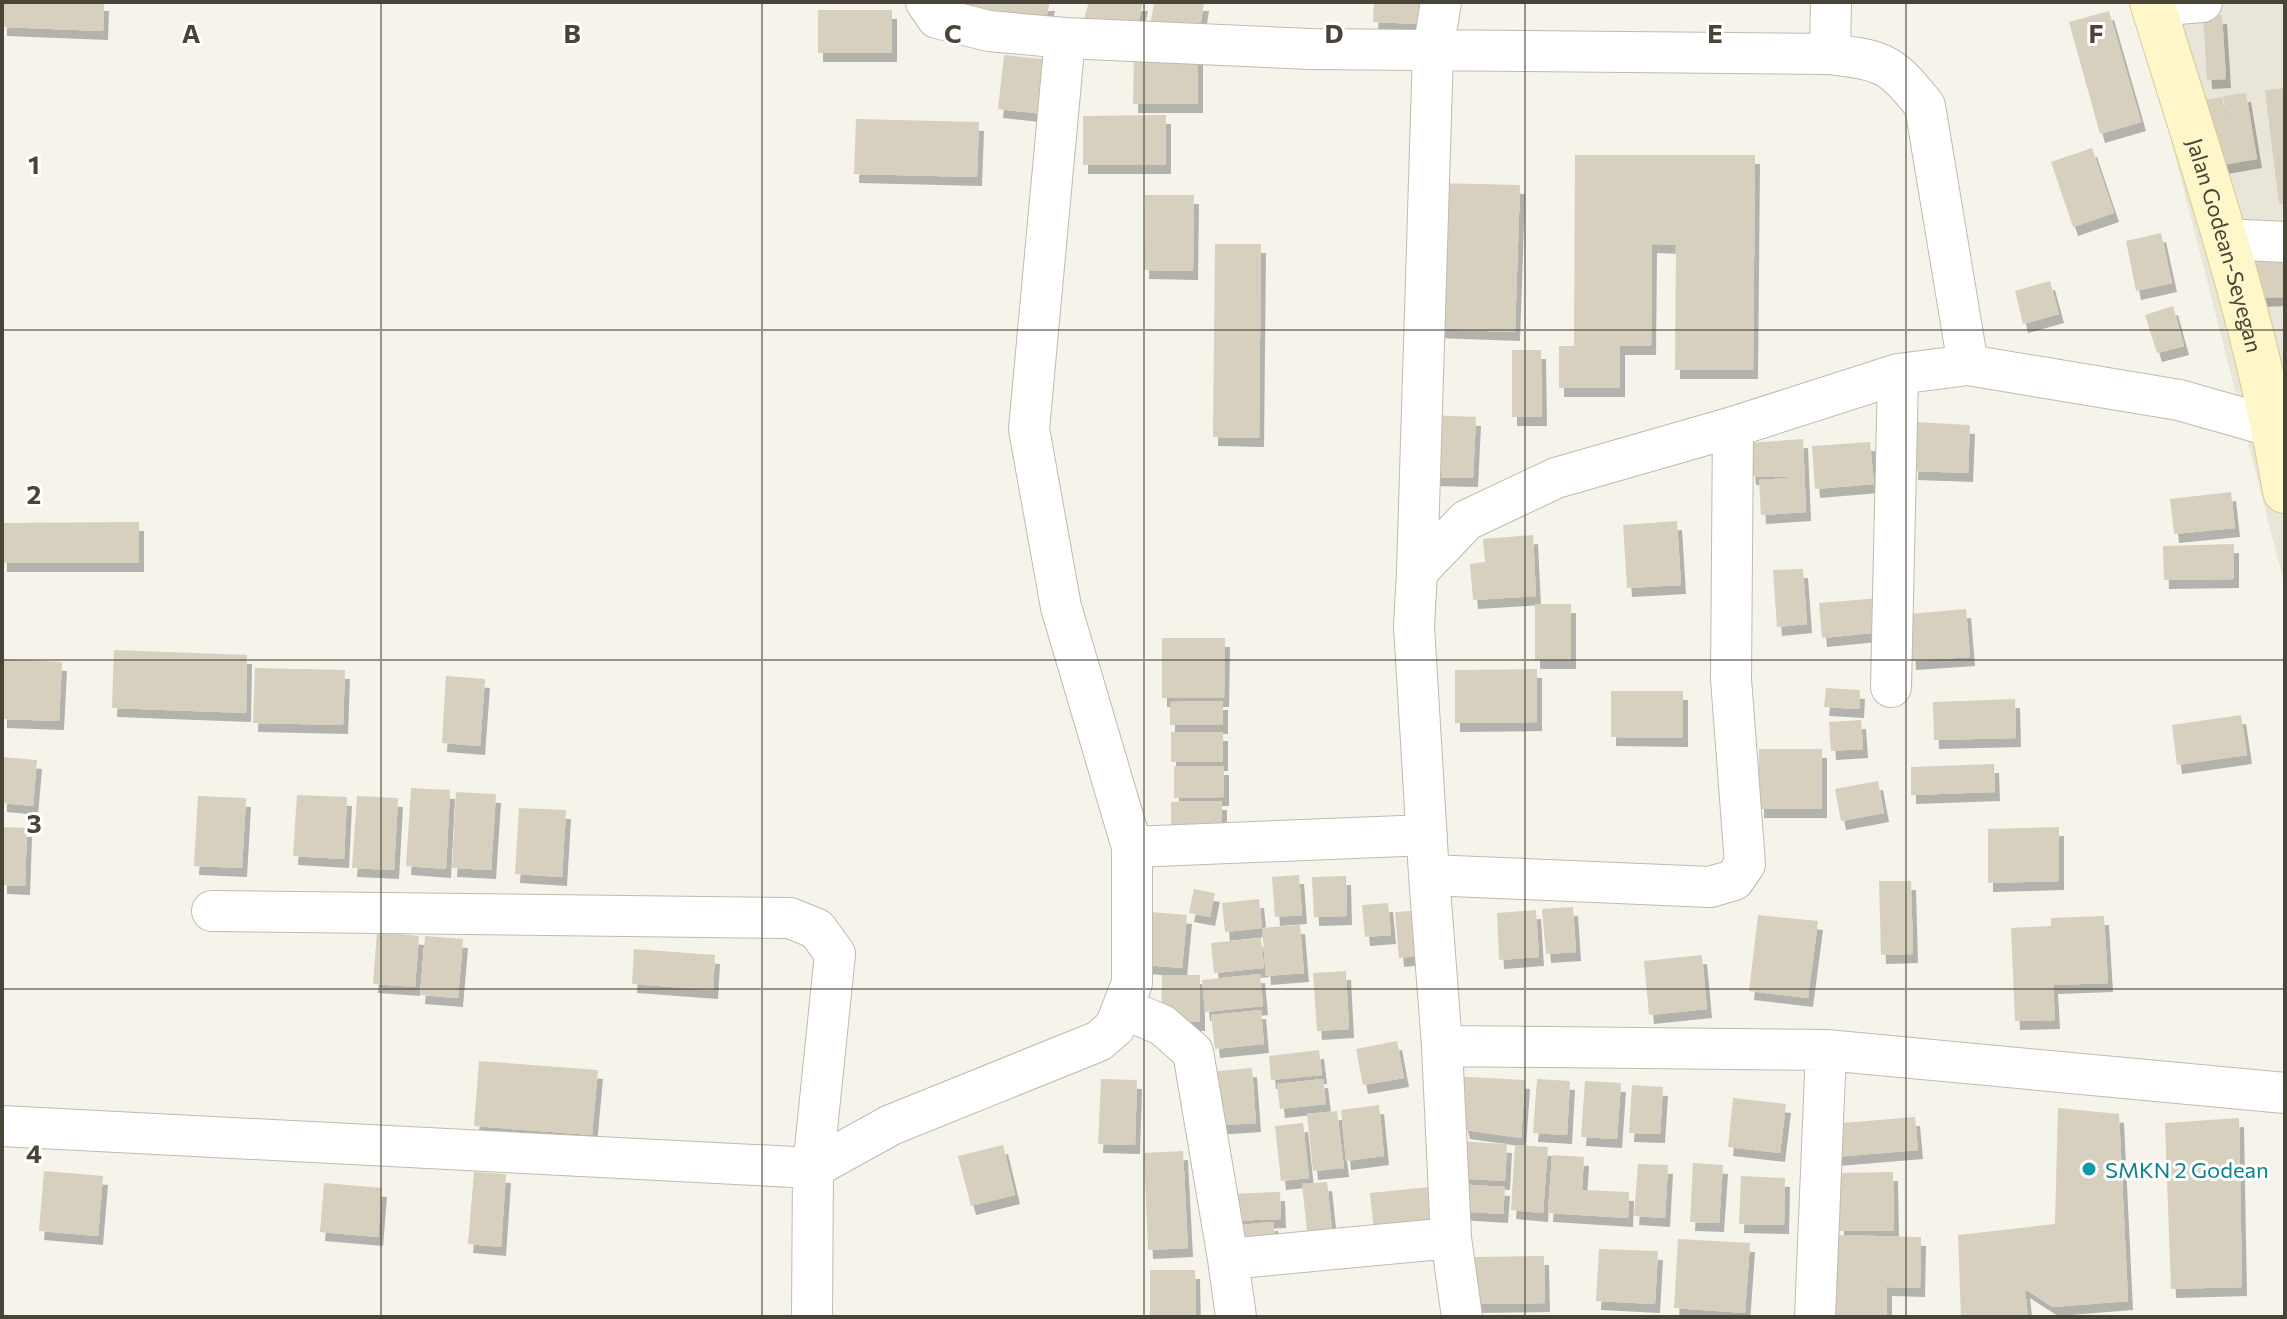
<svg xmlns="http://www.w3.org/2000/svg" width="2287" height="1319" font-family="Commissioner,sans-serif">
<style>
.residential{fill:#e9e5d8}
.building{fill:#d7d0bf;filter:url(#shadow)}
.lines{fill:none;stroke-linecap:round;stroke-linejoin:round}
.street-casing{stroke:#c0bbac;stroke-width:42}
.secondary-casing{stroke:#d5cb9a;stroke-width:46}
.street{stroke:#fff;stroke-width:40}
.secondary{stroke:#fff7ca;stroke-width:44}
.grid{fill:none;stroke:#494438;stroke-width:2;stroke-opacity:0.55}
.culture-dot{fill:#0f9aa8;stroke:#fff;stroke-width:3}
.labels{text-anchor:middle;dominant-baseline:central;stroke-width:6;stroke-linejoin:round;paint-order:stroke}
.street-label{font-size:22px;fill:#494438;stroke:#fff}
.culture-label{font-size:22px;fill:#0d838f;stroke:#fff;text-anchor:start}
.grid-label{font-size:26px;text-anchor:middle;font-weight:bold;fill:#494438;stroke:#fff;stroke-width:6;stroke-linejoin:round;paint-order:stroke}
</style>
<defs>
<filter id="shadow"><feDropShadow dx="5" dy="9" stdDeviation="0" flood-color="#0004"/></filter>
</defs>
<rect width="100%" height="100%" fill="#f5f3ea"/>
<path class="residential" d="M2136,2H2285V587Z"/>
<path class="building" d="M2,2H104L103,31L2,27Z
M952,2H1050L1045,22Z
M1089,2H1143L1136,32L1084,19Z
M1154,2H1204L1199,34L1150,27Z
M1374,2H1421L1420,24L1373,22Z
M818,10H892V53H818Z
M2109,11L2141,122L2100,134L2069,22Z
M2222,15L2226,79L2207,80L2203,16Z
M1134,52H1198V104H1133Z
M1004,55L1050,60L1043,114L998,109Z
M2285,88V203L2279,204L2265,90Z
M2246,93L2257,159L2211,167L2199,101L2222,97L2228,127L2223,96Z
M1166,115V165H1083V116Z
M856,119L979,122L977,177L854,174Z
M2092,148L2114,213L2073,227L2051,162Z
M1575,155H1755L1753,370H1675L1676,245L1652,244L1651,346H1620V388H1559V346H1574Z
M1437,183L1520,185L1515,332L1431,329Z
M1145,195H1194L1193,271L1144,270Z
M2161,233L2172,283L2136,291L2126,241Z
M1215,244H1261L1259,438L1213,437Z
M2285,256V297L2254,298L2252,258Z
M2050,281L2059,314L2023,324L2015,291Z
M2173,306L2184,346L2157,353L2145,315Z
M1512,350H1541L1542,417H1512Z
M1431,415L1476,417L1473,478L1428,477Z
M1915,422L1970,425L1968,473L1913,471Z
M1803,439L1806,512L1761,515L1759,480L1800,477L1751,476L1748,443Z
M1870,442L1874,484L1815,489L1812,446Z
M2231,492L2235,528L2174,534L2170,499Z
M1677,521L1681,585L1627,588L1623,525Z
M139,522V563H2V523Z
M1533,535L1536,596L1473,600L1470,564L1485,562L1483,539Z
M2234,544V579L2164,580L2163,546Z
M1803,569L1807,624L1777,627L1773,570Z
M1880,598L1883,632L1822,638L1819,603Z
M1535,604H1571V660H1535Z
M1966,609L1970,657L1911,661L1908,614Z
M1162,638H1225L1224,698H1162Z
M114,650L247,655L246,713L112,708Z
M2,659L62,662L59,721L2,719Z
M255,668L345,670L343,725L253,723Z
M1537,669V722L1455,723V670Z
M446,676L485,679L480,746L442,743Z
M1826,688L1860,690L1859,709L1824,707Z
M1611,691H1683V738L1611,737Z
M2015,699L2016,738L1934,740L1933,702Z
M1223,701V725H1170V702Z
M2241,715L2247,755L2177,765L2172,725Z
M1861,720L1863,749L1831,751L1829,722Z
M1171,732H1223V762H1171Z
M1759,749H1822V809H1759Z
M2,757L37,760L33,806L2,803Z
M1994,764L1995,792L1911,795V767Z
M1174,766H1224V797L1174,798Z
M1878,781L1884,813L1841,821L1835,789Z
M411,788L450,790L446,869L406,866Z
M456,792L496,794L491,870L452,868Z
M297,795L347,797L344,859L293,856Z
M198,796L246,798L242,868L194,866Z
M357,796L398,798L394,870L352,868Z
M1222,801V834L1171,835V802Z
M519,808L566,810L562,877L515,874Z
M2,827L27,828L25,886L2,885Z
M2059,827V881L1988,883V829Z
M1299,875L1302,915L1275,917L1272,877Z
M1346,876L1347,916L1314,917L1312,877Z
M1879,881H1911L1913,954L1881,955Z
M1194,889L1215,893L1210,917L1189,913Z
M1259,899L1262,928L1225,932L1222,903Z
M1388,903L1391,935L1365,937L1362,905Z
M1573,907L1576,952L1546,954L1542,909Z
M1423,910L1427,955L1399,958L1395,912Z
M1536,910L1539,957L1499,960L1497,913Z
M1150,912L1187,915L1182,968L1145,965Z
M1758,915L1818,921L1808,998L1749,991Z
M2104,916L2108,983L2053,985L2055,1020L2015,1021L2011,928L2051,926V918Z
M1300,925L1304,973L1266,976L1262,928Z
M377,932L419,936L415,987L373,984Z
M425,936L463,939L458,998L420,995Z
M1261,938L1264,968L1214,973L1211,943Z
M634,949L715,955L713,990L632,984Z
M1702,955L1707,1009L1649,1015L1644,961Z
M1346,971L1349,1029L1317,1031L1313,973Z
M1260,974L1263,1006L1205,1012L1202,980Z
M1162,975H1200V1022H1161Z
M1261,1010L1264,1044L1215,1049L1211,1015Z
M1397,1041L1404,1078L1363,1085L1356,1049Z
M1319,1050L1322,1075L1271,1080L1269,1056Z
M479,1061L598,1070L592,1135L474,1126Z
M1252,1068L1256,1123L1212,1126L1207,1072Z
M1451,1076L1525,1080L1521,1138L1465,1130Z
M1101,1079L1137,1080L1135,1145L1098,1144Z
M1323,1079L1326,1104L1280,1109L1277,1084Z
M1537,1079L1570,1081L1567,1135L1533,1133Z
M1585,1081L1621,1083L1617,1139L1581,1137Z
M1632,1085L1663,1087L1660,1134L1629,1133Z
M1733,1098L1786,1104L1780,1153L1728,1147Z
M1379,1105L1384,1156L1346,1161L1341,1110Z
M2058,1108L2119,1114L2128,1301L2053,1307L2025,1289L2028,1317H1961L1958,1235L2055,1224Z
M1337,1111L1344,1168L1313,1171L1307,1114Z
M1915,1117L1918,1150L1834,1157L1831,1124Z
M2239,1118L2242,1287L2171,1289L2165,1123Z
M1303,1123L1309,1178L1281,1181L1275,1126Z
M1456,1141L1507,1144L1505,1181L1453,1178Z
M1003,1145L1015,1195L971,1206L958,1156Z
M1515,1145L1548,1147L1543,1213L1511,1210Z
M1183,1151L1188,1248L1148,1250L1144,1153Z
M1552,1155L1584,1157L1582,1190L1629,1192L1628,1218L1548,1213Z
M1693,1163L1723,1165L1719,1223L1690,1222Z
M1638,1164L1668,1165L1665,1218L1634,1216Z
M44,1171L103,1176L98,1236L39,1231Z
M474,1172L506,1174L501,1247L468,1244Z
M1893,1172L1894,1231H1839L1838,1173Z
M1741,1176L1785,1178L1784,1225L1739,1224Z
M1327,1182L1332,1229L1307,1232L1302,1184Z
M324,1183L382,1188L378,1237L320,1232Z
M1456,1184L1505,1187L1503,1214L1454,1211Z
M1429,1187L1433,1227L1374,1233L1370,1193Z
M1280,1192L1281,1219L1228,1221L1227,1194Z
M1273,1222L1276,1246L1236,1248L1228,1226Z
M1831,1235L1921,1237L1920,1288L1887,1287V1317H1830Z
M1678,1239L1750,1243L1745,1313L1674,1308Z
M1599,1249L1658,1251L1655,1304L1596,1301Z
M1544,1256L1545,1303L1473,1304V1257Z
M1150,1270H1195L1196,1317H1150Z"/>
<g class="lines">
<g class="street-casing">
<path id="street" d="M926,2L937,18L989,31L1065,38L1311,49L1830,54C1884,61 1890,62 1925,106L1968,365L2179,400L2274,427
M2153,6L2202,2
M1830,54L1831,2
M2226,239L2285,242
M1417,572L1433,51L1441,2
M1891,687L1898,374
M1132,847L1427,835
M1429,875L1710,887L1734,880L1745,864L1731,679L1733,427
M212,911L790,918L817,929L835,954L813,1168L812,1317
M1124,1009L1162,1025L1193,1052L1228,1259L1451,1238
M1442,1046L1826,1050L2285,1093
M2,1126L813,1168L891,1125L1099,1041L1115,1027L1132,983V847L1061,607L1029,429L1065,38
M1228,1259L1236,1317
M1462,1317L1451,1238L1442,1046L1429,875L1414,626L1417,572L1467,520L1556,478L1733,427L1898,374L1968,365
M1815,1317L1826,1050"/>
</g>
<g class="secondary-casing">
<g id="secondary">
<path id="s1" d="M2152,2C2202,163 2257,324 2285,491"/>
</g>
</g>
<use href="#street" class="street"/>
<use href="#secondary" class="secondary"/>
</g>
<path class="grid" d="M381,2V1317M762,2V1317M1144,2V1317M1525,2V1317M1906,2V1317M2,330H2285M2,660H2285M2,989H2285"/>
<circle class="culture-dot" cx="2089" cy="1169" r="8"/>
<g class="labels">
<g class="street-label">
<text stroke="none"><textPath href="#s1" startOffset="254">Jalan Godean-Seyegan</textPath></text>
</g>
<g class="culture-label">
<text x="2105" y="1169">SMKN 2 Godean</text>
</g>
</g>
<g class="grid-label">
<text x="191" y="43">A</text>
<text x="572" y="43">B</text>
<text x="953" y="43">C</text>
<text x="1334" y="43">D</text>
<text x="1715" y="43">E</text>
<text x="2096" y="43">F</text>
<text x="34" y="174">1</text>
<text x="34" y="504">2</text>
<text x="34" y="833">3</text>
<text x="34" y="1163">4</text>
</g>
<rect width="2287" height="1319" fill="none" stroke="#494438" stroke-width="8"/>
</svg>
